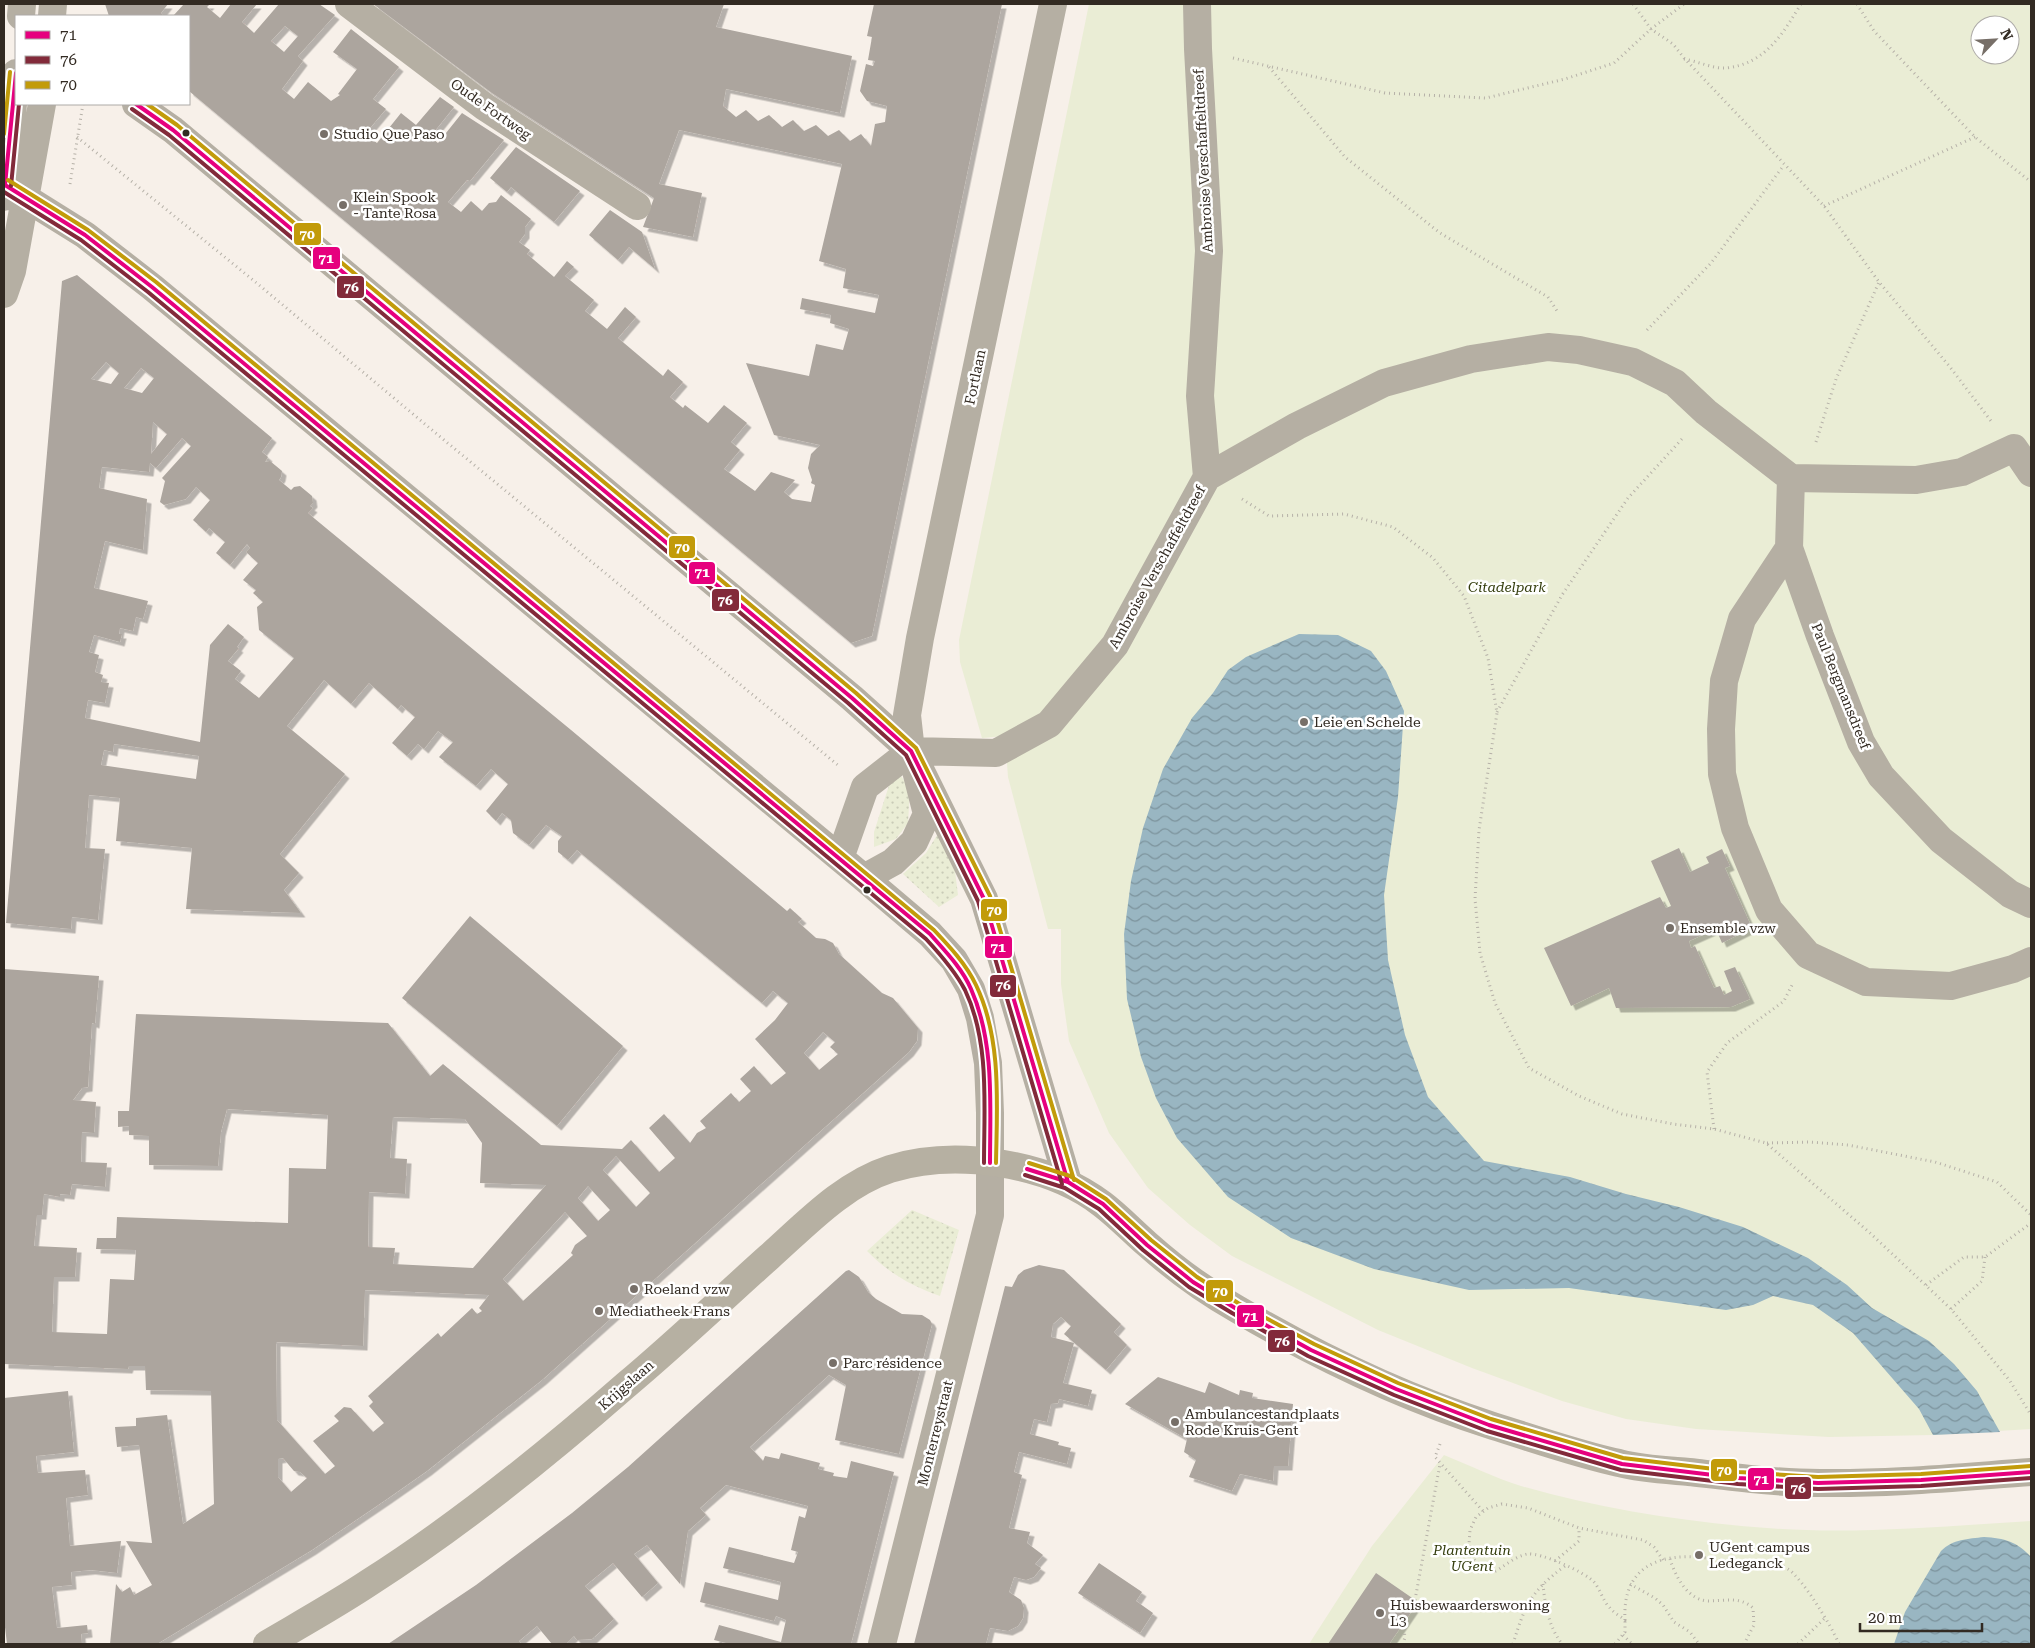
<svg xmlns="http://www.w3.org/2000/svg" width="2035" height="1648" font-family="'Roboto Serif',serif">
<style>
.grass{fill:url(#grass-dots)}
.green{fill:#eaedd5;fill-rule:evenodd}
.water{fill:url(#water-waves)}
.building{fill:#aca59e;fill-rule:evenodd;filter:url(#shadow)}
.lines{fill:none;stroke-linecap:round;stroke-linejoin:round}
.path{stroke:#b6b1a8;stroke-width:3;stroke-dasharray:1 4;stroke-linecap:butt}
.minor{stroke:#b5afa3;stroke-width:28}
.major{stroke:#b6b0a2;stroke-width:28}
.bus-1-casing{stroke:#fff;stroke-width:8}
.bus-2-casing{stroke:#fff;stroke-width:8}
.bus-3-casing{stroke:#fff;stroke-width:8}
.bus-1{stroke:#e6007e;stroke-width:4}
.bus-2{stroke:#822a3a;stroke-width:4}
.bus-3{stroke:#c29b0a;stroke-width:4}
.bus-dot{fill:#322a22;stroke:#fff;stroke-width:2}
.poi-dot{fill:#776f68;stroke:#fff;stroke-width:2}
.labels{text-anchor:middle;dominant-baseline:central;stroke-width:5;stroke-linejoin:round;paint-order:stroke}
.street-label{font-size:14px;fill:#322a22;stroke:#fff}
.poi-label{font-size:14px;fill:#322a22;stroke:#fff;text-anchor:start}
.park-label{font-size:14px;font-style:italic;fill:#333c0c;stroke:#fff}
.line-badge{stroke:#fff;stroke-width:2}
.badge-label{font-size:14px;text-anchor:middle;font-weight:bold;fill:#fff}
</style>
<defs>
<pattern id="grass-dots" width="8" height="8" patternUnits="userSpaceOnUse" patternTransform="scale(1.25)"><rect width="8" height="8" fill="#eaedd5"/><path d="M2 2h.1M6 6h.1" fill="none" stroke="#c9cbb7" stroke-width="1.8" stroke-linecap="round"/></pattern>
<pattern id="water-waves" width="16" height="10" patternUnits="userSpaceOnUse" patternTransform="scale(1.25)"><rect width="16" height="10" fill="#99b6c2"/><path d="M0 5q4-4 8 0t8 0" fill="none" stroke="#7d949d"/></pattern>
<filter id="shadow"><feDropShadow dx="4.5" dy="4.5" stdDeviation="0" flood-color="#0004"/></filter>
</defs>
<rect width="100%" height="100%" fill="#f7f0e9"/>
<path class="grass" d="M894,770L898,771L910,790L908,823L896,839L874,847V832Z
M939,832L955,871L958,895L939,907L903,874L926,853Z
M912,1210L959,1230L940,1296C912,1286 888,1273 867,1251Z"/>
<path class="green" d="M1089,4H2031V1429L1933,1435L1829,1437L1696,1429L1626,1419L1562,1401L1472,1368L1378,1330L1232,1256L1190,1225L1148,1188L1109,1133L1069,1041L1061,984V929H1048L1008,777L1005,736L982,738L960,662L959,640ZM1980,25H2010V55H1980Z
M1444,1455C1469,1465 1495,1478 1521,1486C1601,1509 1684,1522 1767,1528C1854,1535 1944,1526 2031,1521V1644H1309L1372,1546Z"/>
<path class="water" d="M1299,634L1338,635L1371,651L1386,671L1404,711L1398,797L1384,895L1388,960L1405,1035L1428,1097L1484,1161L1570,1177L1626,1194L1679,1207L1743,1227L1808,1258L1847,1285L1872,1308L1929,1341L1954,1364L1977,1391L2000,1432L1933,1435L1919,1409L1853,1333L1813,1305L1773,1296L1753,1305L1726,1310L1569,1288L1469,1290L1374,1269L1291,1238L1228,1197L1177,1138L1156,1098L1141,1057L1127,999L1124,934L1131,881L1143,828L1163,769L1192,718L1213,693L1228,670L1246,657Z
M1984,1537C2004,1538 2018,1542 2031,1557V1644H1894L1905,1612L1941,1551C1953,1539 1968,1539 1984,1537Z"/>
<path class="building" d="M105,4H168L161,13L164,16H109Z
M184,4H210L207,7L220,18L231,4H257L242,22L254,33L279,4H319L335,15L298,56L303,61L282,89L294,99L308,82L331,101L340,95L338,94L357,69L333,52L351,29L399,67L373,99L386,109L365,134L377,143L401,113L416,125L440,97L454,107L430,137L438,143L462,113L504,140L470,181L467,180L448,202L461,212L471,201L482,211L489,203L496,202L501,195L531,219L525,227V234L519,242L530,250L527,254L554,277L567,261L574,267L565,276L594,300L585,311L607,329L625,307L636,317L618,338L663,376L668,369L683,382L670,397L683,408L685,405L708,423L724,405L747,423L731,442L740,450L724,469L755,491L771,472L795,480L784,492L792,499L811,502L815,485L811,483L812,480L808,468L811,454L820,445L774,435L746,363L809,376L816,344L843,350L849,329L830,323L831,315L800,309L802,298L875,313L879,295L843,288L846,269L819,261L842,164L679,130L659,184L702,193L693,237L643,227L654,198L492,93L373,4H724L716,27L852,56L840,113L726,89L723,106L736,117L746,110L758,121L769,115L782,127L793,120L804,131L816,125L828,136L839,130L850,141L861,134L871,146L875,124L885,122L887,106L867,101L860,91L866,64L873,66L875,61L868,60L872,37L867,36L874,4H1002L872,636L851,643L189,91V16H173ZM285,26L298,36L284,52L271,41Z
M516,147L580,191L554,222L511,187L507,192L490,178Z
M610,210L642,232L655,269L629,247L618,260L589,235Z
M77,275L272,438L262,452L268,457L265,462L270,461L282,471L281,477L279,480L291,490L294,487L300,486L312,496L313,503L310,506L313,508L308,513L315,519L571,730L787,911L790,908L802,919L798,922L816,938L825,939L833,943L839,954L882,993L893,998L918,1028L917,1041L909,1052L542,1380L427,1471L387,1499L312,1550L157,1644H110L116,1584L122,1592L130,1587L134,1595L152,1585L126,1541L152,1543L139,1445L117,1447L115,1427L136,1426V1418L167,1415L183,1524L214,1504L211,1391L146,1390L145,1366H129L128,1369L4,1364V969L99,976L95,1024L92,1023L88,1087L82,1088L73,1100L96,1102L94,1133L82,1132L81,1162L107,1163L105,1187L72,1184L70,1195L60,1194V1197L44,1194L42,1215H37L34,1246L77,1248L75,1277H54L52,1332L107,1334L110,1279L134,1280L136,1250L96,1249L97,1238H116L117,1217L288,1223L289,1168L326,1169L328,1115L227,1109L221,1132L218,1166L149,1165V1136L129,1135V1126L118,1127V1111H129L136,1014L388,1023L430,1076L443,1064L541,1145L622,1149L631,1140L659,1172L675,1158L649,1128L664,1114L690,1143L697,1133L706,1128L700,1121L731,1093L739,1102L751,1091L740,1079L754,1066L771,1085L786,1073L755,1039L775,1020L788,1003L773,991L762,1003L577,850L568,860L558,852V841L562,836L546,825L529,845L513,833L511,820L502,813L496,821L486,811L508,784L491,769L476,786L439,757L453,742L438,731L424,749L418,744L407,756L392,743L415,717L401,705L398,709L369,683L351,704L324,680L287,726L345,774L280,854L299,873L284,890L301,913L186,909L192,848L116,841L120,798L89,795L85,848L105,849L98,920L72,917L71,929L6,923L62,281ZM106,362L119,373L111,384L91,379ZM141,368L154,378L142,393L124,388ZM153,422L167,434L151,454ZM182,438L191,446L162,478L165,481L160,502L164,505L186,499L196,487L210,500L193,520L206,532L209,528L225,542L216,553L230,565L247,544L250,548L246,552L258,563L243,580L256,590L253,593L263,602L257,607L259,630L294,658L259,698L235,679L241,671L228,661L239,648L237,647L244,637L228,624L210,645L200,742L85,718L88,700L105,703L109,683L101,682L103,675L95,672L99,655L89,652L94,635L120,642L122,634H119L120,628L133,631L136,617L143,619L148,601L94,588L105,541L143,550L147,499L99,488L102,467L149,472L150,463L156,468ZM114,744L199,756L196,779L101,765L104,750L113,752ZM823,1032L835,1042L830,1047L838,1054L819,1070L804,1053ZM393,1117L465,1119L482,1143L480,1183L546,1185L473,1268L393,1264L395,1248L368,1247L369,1192L405,1194L407,1159L390,1158ZM616,1156L650,1193L636,1207L603,1170ZM588,1186L610,1210L598,1221L578,1198ZM565,1212L587,1236L575,1245L571,1253L573,1255L523,1301L503,1279ZM365,1290L489,1295L479,1308L482,1311L477,1314L472,1308L441,1337L438,1333L368,1396L373,1402L369,1406L384,1423L373,1432L351,1408L344,1407L334,1416L339,1421L313,1441L335,1466L325,1474L277,1420L276,1342L363,1346ZM283,1458L294,1471L300,1472L307,1478L291,1492L278,1477V1459Z
M1679,848L1690,872L1709,863L1706,857L1722,849L1730,866L1725,868L1752,928L1722,943L1716,929L1689,941L1691,948L1695,946L1714,988L1720,986L1724,995L1732,991L1724,971L1735,967L1750,999L1731,1007L1616,1008L1609,988L1571,1006L1544,948L1660,897L1666,908L1671,906L1651,861Z
M470,916L623,1046L557,1126L402,998Z
M1039,1265L1064,1270L1121,1324L1114,1332L1127,1345L1106,1370L1064,1334L1071,1326L1061,1317L1053,1324L1051,1337L1074,1343L1063,1383L1092,1390L1088,1406L1059,1399L1058,1403L1051,1404L1047,1422L1034,1419L1030,1434L1059,1442L1058,1445L1071,1448L1067,1464L1019,1452L1014,1472L1022,1475L1009,1528L1030,1532L1027,1543L1043,1555L1035,1564L1041,1568L1034,1577L1026,1580L1014,1577L1009,1592L1021,1600L1024,1608L1023,1618L1018,1626L1008,1631L990,1628L986,1644H914L1005,1286L1012,1287L1018,1275L1024,1270Z
M849,1270L859,1277L868,1292L876,1299L902,1314L922,1315L930,1320L932,1324L899,1454L835,1440L846,1385L829,1375L750,1447L763,1461L765,1456L779,1459L781,1453L820,1463L818,1469L834,1473L833,1476L847,1478L851,1461L894,1472L851,1644H730L714,1640L719,1625L781,1642L786,1620L776,1616L774,1621L700,1602L705,1582L778,1600L781,1582L723,1568L729,1547L794,1563L798,1552L791,1550L799,1516L805,1518L808,1506L726,1485L700,1508L706,1515L688,1531L680,1584L647,1545L634,1554L658,1583L642,1597L613,1563L585,1586L614,1619L592,1639L577,1640L574,1636L566,1644H552L537,1626L519,1641L521,1644H388L476,1585L572,1513L628,1467L846,1271Z
M1158,1377L1205,1393L1209,1382L1239,1395L1240,1390L1253,1393L1252,1398L1293,1404L1288,1466H1274L1273,1481L1240,1474L1232,1491L1189,1477L1196,1460L1184,1452L1187,1439L1125,1404Z
M68,1391L74,1452L36,1456L38,1473L85,1470L88,1495L66,1498L70,1546L121,1541L117,1573L91,1570L71,1572L72,1585L52,1587L57,1628L87,1625L88,1633L81,1634L82,1644H7L4,1619V1398Z
M1099,1563L1142,1592L1136,1601L1153,1613L1140,1633L1078,1593Z
M1376,1573L1418,1602L1403,1624L1389,1644H1328Z"/>
<g class="lines">
<path class="path" d="M1633,4L1651,29L1673,44L1684,58L1824,206L1879,282L1950,367L1991,421
M1857,4L1874,31L1975,137L2031,182
M1233,58L1385,93L1486,98L1565,79L1614,63L1651,29L1684,4
M1684,59C1697,61 1713,69 1726,68C1765,64 1782,35 1801,4
M1269,67L1345,157L1440,233L1548,297L1557,311
M77,137L253,280L444,440L839,766
M70,184L83,104
M1824,206L1975,137
M1647,330L1711,263L1784,165
M1816,442L1836,379L1879,282
M1242,499L1269,516L1344,514L1393,527L1433,558L1464,596L1488,658L1497,713L1479,830L1475,899L1480,953L1495,1003L1529,1068L1579,1096L1622,1114L1673,1124L1714,1129L1766,1143L1870,1233L1951,1309L2010,1381L2031,1415
M1497,712L1562,595L1628,498L1682,439
M1714,1129L1707,1072L1727,1043L1784,1001L1792,985
M1767,1143L1810,1142L1848,1145L1935,1162L1997,1182L2031,1215
M1926,1285L1964,1257H1985L2031,1223
M1951,1309L1982,1281L1985,1257
M1440,1444L1435,1457L1483,1511
M1670,1559C1675,1575 1687,1600 1708,1601C1724,1601 1740,1596 1753,1608L1754,1625L1744,1644
M1663,1560L1654,1547L1643,1540L1579,1528L1528,1508L1502,1504L1488,1508L1476,1517L1470,1530L1469,1544L1471,1556L1480,1566L1494,1572C1505,1566 1514,1557 1527,1554C1540,1552 1585,1572 1594,1582C1600,1589 1603,1601 1610,1608C1614,1613 1620,1616 1625,1620C1622,1567 1659,1552 1706,1558C1721,1560 1737,1565 1751,1565C1767,1566 1772,1559 1788,1569C1803,1579 1832,1627 1839,1644
M1555,1561L1579,1541V1528
M1543,1584C1545,1606 1549,1627 1562,1644
M1630,1584L1655,1598L1663,1605L1674,1622L1690,1632L1699,1644
M1415,1600L1440,1464
M1403,1624L1405,1637L1403,1644
M1623,1635L1632,1644
M1513,1644C1525,1605 1531,1591 1565,1566
M1615,1644L1625,1632V1620
M1798,1644L1825,1618"/>
<path class="minor" d="M349,4L485,107L637,206
M21,16L22,4
M52,16L53,4
M136,104L173,130L852,698L911,751L984,899L1068,1182
M5,185L85,235L152,287L864,878L930,934L954,960L971,989L980,1018L988,1063L990,1113V1215L882,1644
M4,197L16,73
M4,294L12,271L42,104
M1207,477L1297,426L1384,383L1471,359L1548,347L1579,350L1633,362L1675,383L1706,412L1791,478
M1791,478L1789,548L1820,636L1861,742L1881,776L1941,840L2010,894L2031,904
M1791,478L1916,480L1962,472L2014,448L2031,473
M1789,548L1742,619L1724,681L1721,729L1722,774L1735,828L1769,910L1808,955L1866,982L1951,986L2013,969L2031,961
M911,751L996,753L1049,724L1115,645L1207,477L1200,396L1209,251L1198,49L1197,4
M840,858L865,787L911,751
M864,878L893,862L914,842L927,814L911,751L907,715L920,638L1053,4"/>
<path class="major" d="M267,1644C301,1624 337,1604 370,1582C461,1524 545,1456 626,1385C675,1344 721,1300 769,1257C805,1225 843,1184 890,1169C955,1149 1047,1162 1102,1204C1118,1216 1132,1231 1147,1244C1175,1269 1205,1291 1237,1309C1317,1356 1404,1398 1493,1426C1535,1439 1577,1454 1619,1463C1642,1469 1666,1470 1689,1472C1732,1477 1776,1483 1820,1483C1890,1484 1961,1477 2031,1472"/>
<g class="bus-1-casing">
<path id="bus-1" d="M136,104L173,130L852,698L911,751L984,899L1068,1182
M5,185L85,235L152,287L930,934C945,951 962,968 971,989C995,1043 990,1106 990,1163
M5,185L16,73
M1027,1169L1068,1182L1103,1204L1147,1245L1193,1282L1235,1308L1311,1350L1396,1389L1489,1425L1622,1464L1738,1478L1818,1483L1921,1480L2031,1472"/>
</g>
<g class="bus-2-casing">
<path id="bus-2" d="M132,109L169,135L848,703L906,755L978,901L1062,1184
M11,186L19,104
M4,192L81,240L148,292L926,939C940,954 955,971 965,990C990,1042 984,1107 984,1163
M1025,1175L1065,1188L1099,1209L1143,1250L1189,1287L1232,1313L1308,1356L1394,1395L1487,1431L1621,1470L1738,1484L1818,1489L1921,1486L2031,1478"/>
</g>
<g class="bus-3-casing">
<path id="bus-3" d="M147,104L177,125L856,693L916,748L990,896L1074,1180
M4,134L10,72
M8,180L88,230L156,282L934,930C950,947 966,964 976,985C1002,1039 997,1105 996,1163
M1029,1163L1070,1176L1106,1199L1151,1240L1197,1277L1238,1303L1314,1344L1398,1383L1491,1419L1623,1458L1739,1472L1818,1477L1921,1474L2031,1466"/>
</g>
<use href="#bus-1" class="bus-1"/>
<use href="#bus-2" class="bus-2"/>
<use href="#bus-3" class="bus-3"/>
</g>
<g class="bus-dot">
<circle cx="186" cy="133" r="4.5"/>
<circle cx="867" cy="890" r="4.5"/>
</g>
<g class="poi-dot">
<circle cx="324" cy="134" r="5"/>
<circle cx="343" cy="205" r="5"/>
<circle cx="1304" cy="722" r="5"/>
<circle cx="1670" cy="928" r="5"/>
<circle cx="634" cy="1289" r="5"/>
<circle cx="599" cy="1311" r="5"/>
<circle cx="833" cy="1363" r="5"/>
<circle cx="1175" cy="1422" r="5"/>
<circle cx="1699" cy="1555" r="5"/>
<circle cx="1380" cy="1613" r="5"/>
</g>
<g class="labels">
<g class="street-label">
<text transform="translate(491 109) rotate(35)">Oude Fortweg</text>
<text transform="translate(1203 161) rotate(-93)">Ambroise Verschaffeltdreef</text>
<text transform="translate(975 377) rotate(-78)">Fortlaan</text>
<text transform="translate(1157 567) rotate(-61)">Ambroise Verschaffeltdreef</text>
<text transform="translate(1841 686) rotate(68)">Paul Bergmansdreef</text>
<text transform="translate(626 1385) rotate(-41)">Krijgslaan</text>
<text transform="translate(935 1433) rotate(-76)">Monterreystraat</text>
</g>
<g class="poi-label">
<text x="334" y="134">Studio Que Paso</text>
<text x="353" y="197">Klein Spook<tspan x="353" dy="16">- Tante Rosa</tspan></text>
<text x="1314" y="722">Leie en Schelde</text>
<text x="1680" y="928">Ensemble vzw</text>
<text x="644" y="1289">Roeland vzw</text>
<text x="609" y="1311">Mediatheek Frans</text>
<text x="843" y="1363">Parc résidence</text>
<text x="1185" y="1414">Ambulancestandplaats<tspan x="1185" dy="16">Rode Kruis-Gent</tspan></text>
<text x="1709" y="1547">UGent campus<tspan x="1709" dy="16">Ledeganck</tspan></text>
<text x="1390" y="1605">Huisbewaarderswoning<tspan x="1390" dy="16">L3</tspan></text>
</g>
<g class="park-label">
<text x="1507" y="587">Citadelpark</text>
<text x="1472" y="1550">Plantentuin<tspan x="1472" dy="16">UGent</tspan></text>
</g>
</g>
<g class="line-badge">
<rect x="293" y="222" width="29" height="24" rx="5" fill="#c29b0a"/>
<rect x="312" y="246" width="29" height="24" rx="5" fill="#e6007e"/>
<rect x="336" y="275" width="29" height="24" rx="5" fill="#822a3a"/>
<rect x="668" y="535" width="28" height="24" rx="5" fill="#c29b0a"/>
<rect x="688" y="561" width="28" height="24" rx="5" fill="#e6007e"/>
<rect x="711" y="588" width="29" height="24" rx="5" fill="#822a3a"/>
<rect x="980" y="898" width="28" height="24" rx="5" fill="#c29b0a"/>
<rect x="984" y="935" width="29" height="24" rx="5" fill="#e6007e"/>
<rect x="989" y="974" width="28" height="24" rx="5" fill="#822a3a"/>
<rect x="1205" y="1279" width="29" height="24" rx="5" fill="#c29b0a"/>
<rect x="1236" y="1304" width="29" height="24" rx="5" fill="#e6007e"/>
<rect x="1267" y="1329" width="29" height="24" rx="5" fill="#822a3a"/>
<rect x="1710" y="1458" width="28" height="24" rx="5" fill="#c29b0a"/>
<rect x="1747" y="1467" width="28" height="24" rx="5" fill="#e6007e"/>
<rect x="1784" y="1476" width="28" height="24" rx="5" fill="#822a3a"/>
</g>
<g class="badge-label">
<text x="307" y="239">70</text>
<text x="326" y="263">71</text>
<text x="351" y="292">76</text>
<text x="682" y="552">70</text>
<text x="702" y="577">71</text>
<text x="725" y="605">76</text>
<text x="994" y="915">70</text>
<text x="998" y="952">71</text>
<text x="1003" y="990">76</text>
<text x="1220" y="1296">70</text>
<text x="1250" y="1321">71</text>
<text x="1282" y="1346">76</text>
<text x="1724" y="1475">70</text>
<text x="1761" y="1484">71</text>
<text x="1798" y="1493">76</text>
</g>
<rect width="2035" height="1648" fill="none" stroke="#322a22" stroke-width="10"/>
<rect x="15" y="15" width="175" height="90" fill="#ffffff" stroke="#adaaa7"/>
<rect x="25" y="31" width="25" height="8" fill="#e6007e" stroke="#adaaa7"/>
<text x="60" y="40" font-size="15" fill="#322a22">71</text>
<rect x="25" y="56" width="25" height="8" fill="#822a3a" stroke="#adaaa7"/>
<text x="60" y="65" font-size="15" fill="#322a22">76</text>
<rect x="25" y="81" width="25" height="8" fill="#c29b0a" stroke="#adaaa7"/>
<text x="60" y="90" font-size="15" fill="#322a22">70</text>
<g transform="translate(1995 40) rotate(65)"><circle r="24" fill="#ffffff" stroke="#adaaa7"/>
<path d="M0-4L9 19L0 12L-9 19Z" fill="#776f68"/>
<text y="-8" font-size="14" font-weight="bold" text-anchor="middle" fill="#322a22">N</text>
</g>
<path d="M1860 1623v8h122v-8" fill="none" stroke="#322a22" stroke-width="2.5"/>
<text x="1868" y="1623" font-size="15" fill="#322a22" stroke="#ffffff" stroke-width="4" paint-order="stroke">20 m</text>
</svg>
